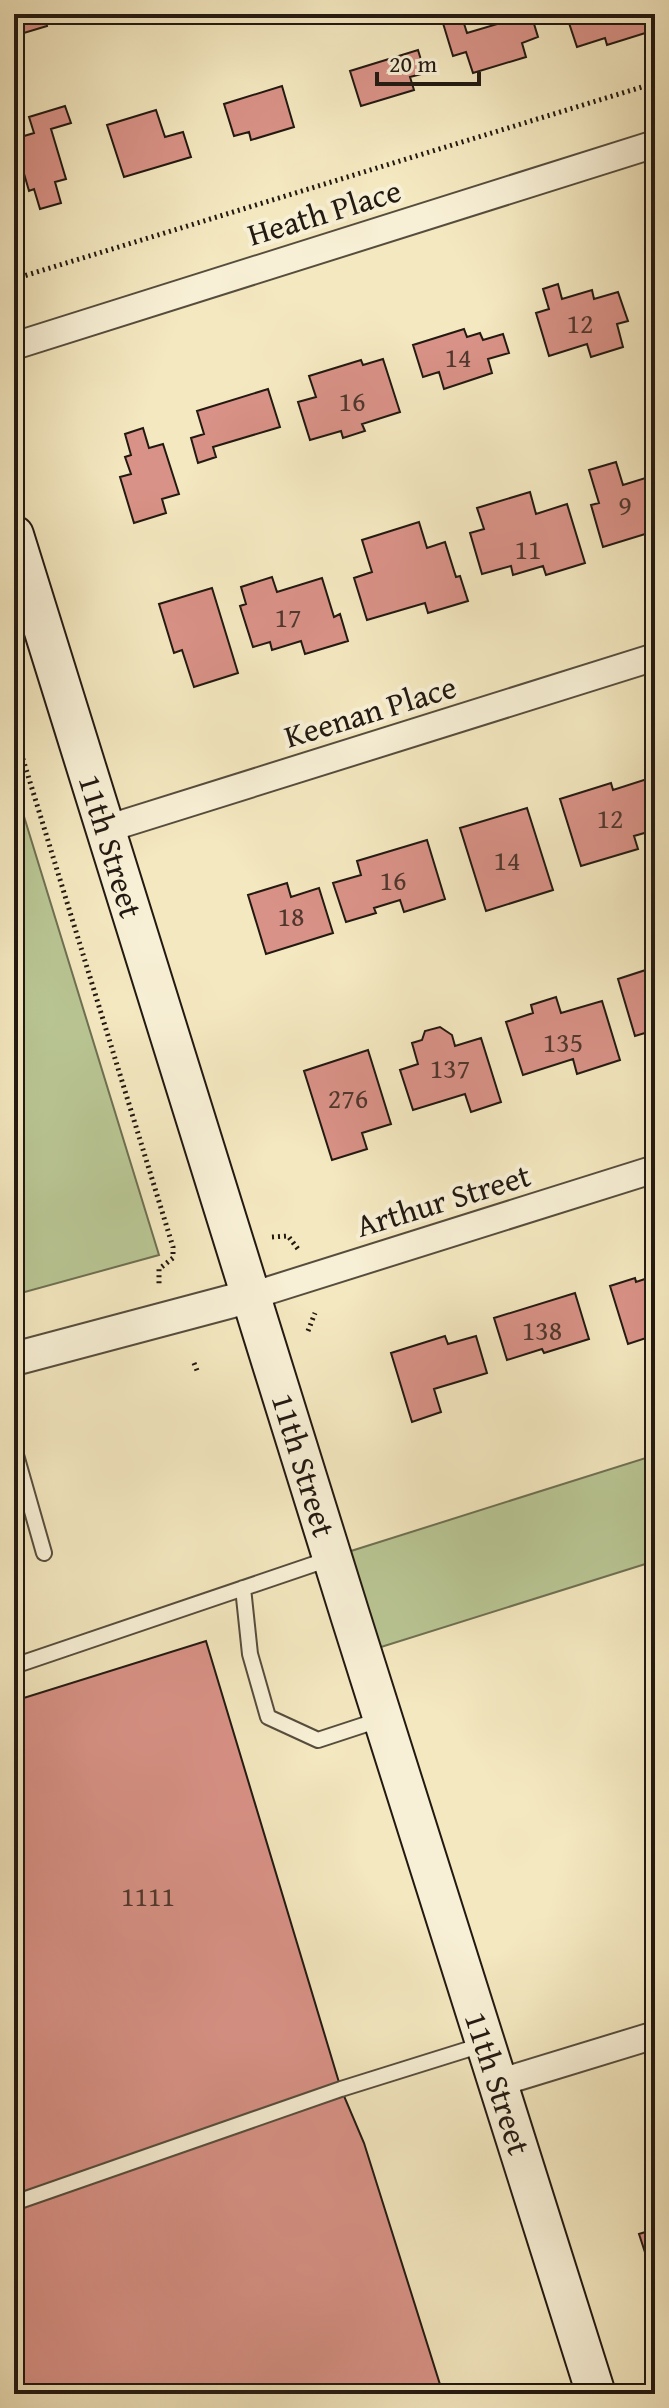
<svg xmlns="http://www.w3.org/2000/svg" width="669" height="2408" font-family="'Gentium Book Plus',serif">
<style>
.green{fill:#b9c694;stroke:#6e7052;stroke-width:2}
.building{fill:#d99287;stroke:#221911;stroke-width:2}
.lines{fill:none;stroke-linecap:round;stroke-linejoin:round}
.service-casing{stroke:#564d3d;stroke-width:18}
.minor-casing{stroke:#564d3d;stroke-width:30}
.tertiary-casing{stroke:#564d3d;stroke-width:36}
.secondary-casing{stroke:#221911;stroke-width:42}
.path{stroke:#221911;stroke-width:5;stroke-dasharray:2 4;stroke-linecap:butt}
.service{stroke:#f8f0d6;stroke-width:14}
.minor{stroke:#f8f0d6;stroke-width:26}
.tertiary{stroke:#f8f0d6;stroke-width:32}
.secondary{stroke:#f8f0d6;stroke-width:38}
.labels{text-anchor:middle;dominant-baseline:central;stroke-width:8;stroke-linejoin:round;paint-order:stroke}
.number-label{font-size:28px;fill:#50372e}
.street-label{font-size:32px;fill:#221911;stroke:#f8f0d6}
</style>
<rect width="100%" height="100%" fill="#f4e8c0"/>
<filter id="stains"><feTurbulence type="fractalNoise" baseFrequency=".0025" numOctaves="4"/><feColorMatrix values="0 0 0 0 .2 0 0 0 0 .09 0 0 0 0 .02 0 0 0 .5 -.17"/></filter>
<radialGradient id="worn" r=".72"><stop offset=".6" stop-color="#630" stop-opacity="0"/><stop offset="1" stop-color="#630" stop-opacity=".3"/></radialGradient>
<path class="green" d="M14,784L159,1255L14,1295Z
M655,1455V1561L362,1653L332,1557Z"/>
<path class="building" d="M14,14H44L47,26L14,36Z
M461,14L467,33L531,14L538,37L522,43L526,57L473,73L466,52L453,56L442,20Z
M566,14H655V30L607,45L605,38L577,47Z
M418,50L425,73L410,77L414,90L361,106L350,71Z
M282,86L294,127L251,140L249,132L234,136L224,104Z
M65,106L71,123L51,129L66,179L55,182L61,203L40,209L34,189L29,191L14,139L34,133L29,117Z
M156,110L165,137L183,132L191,157L124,177L107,125Z
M558,284L562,299L592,290L594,299L618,292L628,321L617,324L623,347L591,357L587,344L549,356L536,313L549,309L543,289Z
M464,329L467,337L480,333L483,340L503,334L509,353L488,359L492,373L444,389L439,372L423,377L413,345Z
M383,359L400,412L362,424L365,431L343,438L341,431L310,440L298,402L316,397L309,376L361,360L363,365Z
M268,389L280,427L213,447L216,457L198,463L191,438L204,434L197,411Z
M143,428L149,448L163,444L179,494L162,499L166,513L134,523L120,477L131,474L125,457L131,455L125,434Z
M616,462L623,485L655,475V531L603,547L591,505L599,503L589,470Z
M530,492L536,514L567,504L585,563L546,575L543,566L513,575L511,566L482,574L470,533L484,529L477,508Z
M419,522L427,548L445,542L456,577L460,576L468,601L428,613L425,603L367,620L354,578L372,572L362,540Z
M272,577L277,592L322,578L334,617L340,614L348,641L305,654L301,641L272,650L270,642L253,647L240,606L246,604L241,587Z
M212,588L238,673L194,687L182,650L174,653L159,604Z
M647,779L655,805V830L634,836L638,849L581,866L560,799L611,783L613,790Z
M527,808L553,890L486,911L460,828Z
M427,840L445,899L404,912L400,900L374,908L376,913L346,922L333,883L361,875L357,861Z
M287,883L291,897L319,888L333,933L266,954L248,895Z
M655,967V1030L635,1036L618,979Z
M556,997L561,1013L602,1001L620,1060L577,1074L573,1059L523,1075L506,1022L533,1013L531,1005Z
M440,1027L452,1035L455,1046L481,1038L501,1102L471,1112L465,1094L413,1110L400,1070L418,1064L412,1043L422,1040L425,1031Z
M368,1050L391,1124L362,1133L367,1149L332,1160L304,1071Z
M654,1276L655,1340L650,1342L649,1337L628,1344L610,1286L635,1278L636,1282Z
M575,1293L589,1339L544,1353L542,1349L507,1360L494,1318Z
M445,1336L448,1344L476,1336L487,1373L434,1389L441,1412L412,1422L391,1353Z
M206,1641L341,2089L364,2143L443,2394H14V1701Z
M655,2229V2283L639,2234Z"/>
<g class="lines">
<g class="service-casing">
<path id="service" d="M14,1448L44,1553
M243,1588L250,1654L268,1717L318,1740L382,1719
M14,1666L332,1558
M14,2203L341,2089L485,2044"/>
</g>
<g class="minor-casing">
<path id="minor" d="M14,346L655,144
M106,829L655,657
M251,1296L655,1169
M498,2083L655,2035"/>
</g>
<g class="tertiary-casing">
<path id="tertiary" d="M14,1359L251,1296"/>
</g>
<g class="secondary-casing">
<path id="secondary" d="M14,535L351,1618L596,2394"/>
</g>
<path class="path" d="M14,279L655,83
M14,730L173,1247V1258L159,1269V1284
M272,1237L288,1236L298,1249
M308,1331L315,1313
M194,1363L198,1373"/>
<use href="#service" class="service"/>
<use href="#minor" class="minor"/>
<use href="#tertiary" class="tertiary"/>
<use href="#secondary" class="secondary"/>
</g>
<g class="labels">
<g class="number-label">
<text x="580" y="322">12</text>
<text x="458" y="356">14</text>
<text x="352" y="400">16</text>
<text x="625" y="504">9</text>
<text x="528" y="548">11</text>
<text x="288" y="616">17</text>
<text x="610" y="817">12</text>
<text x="507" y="859">14</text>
<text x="393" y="879">16</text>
<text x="291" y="915">18</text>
<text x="563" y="1041">135</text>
<text x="450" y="1067">137</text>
<text x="348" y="1097">276</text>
<text x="542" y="1329">138</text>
<text x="148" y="1895">1111</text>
</g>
<g class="street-label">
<text transform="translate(324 212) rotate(-17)">Heath Place</text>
<text transform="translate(370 711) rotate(-17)">Keenan Place</text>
<text transform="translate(111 846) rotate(73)">11th Street</text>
<text transform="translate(443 1200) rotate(-17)">Arthur Street</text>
<text transform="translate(304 1465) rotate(73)">11th Street</text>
<text transform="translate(498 2083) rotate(72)">11th Street</text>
</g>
</g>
<rect width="669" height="2408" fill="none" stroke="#f4e8c0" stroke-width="48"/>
<rect x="16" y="16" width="637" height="2376" fill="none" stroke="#221911" stroke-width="4"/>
<rect x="24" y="24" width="621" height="2360" fill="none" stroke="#221911" stroke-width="2"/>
<path d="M377 72v12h102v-12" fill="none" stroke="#221911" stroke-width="4"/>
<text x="389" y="72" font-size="24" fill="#221911" stroke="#f8f0d6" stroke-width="6" paint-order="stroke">20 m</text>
<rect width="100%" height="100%" filter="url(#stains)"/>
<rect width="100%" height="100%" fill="url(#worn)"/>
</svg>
